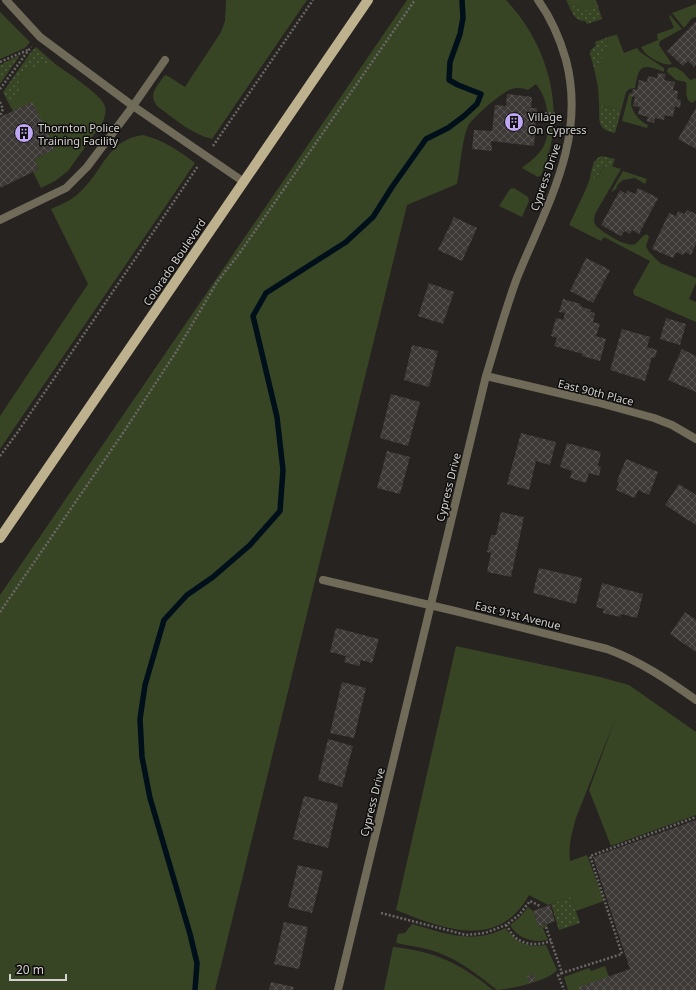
<svg xmlns="http://www.w3.org/2000/svg" width="696" height="990" font-family="'Noto Sans',sans-serif">
<style>
.green{fill:#384524}
.garden{fill:url(#garden-dots)}
.lines{fill:none;stroke-linecap:round;stroke-linejoin:round}
.stream{stroke:#00101b;stroke-width:5.5}
.building{fill:url(#building-cross-hatch)}
.path{stroke:#6a6866;stroke-width:2.5;stroke-dasharray:2 2;stroke-linecap:butt}
.service{stroke:#706a59;stroke-width:8}
.minor{stroke:#706a59;stroke-width:8}
.primary{stroke:#beb18d;stroke-width:10}
.labels{text-anchor:middle;dominant-baseline:central;stroke-width:3;stroke-linejoin:round;paint-order:stroke}
.poi-label{font-size:11px;fill:#d4d2d1;stroke:#0e0d0c;text-anchor:start}
.street-label{font-size:11px;fill:#d4d2d1;stroke:#0e0d0c}
</style>
<defs>
<pattern id="garden-dots" width="8" height="8" patternUnits="userSpaceOnUse"><rect width="8" height="8" fill="#384524"/><path d="M2 2h.1M6 6h.1" fill="none" stroke="#545f43" stroke-width="1.8" stroke-linecap="round"/></pattern>
<pattern id="building-cross-hatch" width="8" height="8" patternUnits="userSpaceOnUse"><rect width="8" height="8" fill="#3d3937"/><path d="M0 0l8 8M0 8l8-8" fill="none" stroke="#585553"/></pattern>
</defs>
<rect width="100%" height="100%" fill="#262321"/>
<path class="green" d="M226,0H307L212,139C191,134 175,119 158,107C147,95 157,86 165,75L168,76L185,87L221,32L225,21Z
M407,0H506C550,46 568,116 541,175L538,177L522,168C529,162 537,157 542,149C553,132 549,99 536,84L528,90C523,88 518,87 512,89C503,91 472,118 468,126C462,139 460,169 457,184L407,205L215,990H0V595Z
M566,0H596L590,10H586L573,5L569,6Z
M696,4V17L692,18L684,28L672,13Z
M0,12L30,42L25,48L0,59Z
M670,15L682,29L660,41L659,45L672,64C663,67 644,55 641,47L658,40L657,34L674,28L669,16Z
M615,35H617L624,53L637,48L640,52L664,68V72C641,63 639,65 635,88L629,89L626,92L621,111L599,105L598,87L594,68C602,60 607,49 608,37Z
M48,62L54,63C65,71 100,94 104,104C107,110 105,116 103,122L68,171L55,181L41,188L33,172L39,169L34,159L55,149L13,111L9,104L16,100L21,92C20,88 19,83 20,79C23,70 40,64 48,62Z
M675,67L683,72L689,79L691,80L696,78V100L692,103C683,98 688,90 686,82L676,80L667,72L668,68Z
M631,93L633,94C632,97 631,101 631,104C632,112 641,123 648,125L647,128L622,121L629,94Z
M143,135C164,140 179,151 195,163L0,449V416L88,284L51,209C63,204 74,199 83,189C105,167 108,140 143,135Z
M608,165L621,169L595,214L594,222L596,226C603,232 626,248 635,244C640,241 641,236 647,234L649,237L646,246L649,252L660,263L696,278V283L689,299L696,302V322L634,295L633,291L650,261L604,237L601,241L569,225L586,189L590,178C599,180 600,171 605,166Z
M623,171L647,179L645,184L635,178L623,180L618,184L616,189L611,192Z
M514,188L528,197L529,201L522,217L499,206L510,189Z
M456,646L600,677L629,685L696,732V815L611,846L589,790L616,717L576,818C572,832 568,847 570,861L587,855L604,901L576,911L571,897L548,905L529,895C498,951 443,929 396,910Z
M528,907L533,911L539,927L547,924V926L543,928L548,940C533,943 518,939 510,925L520,917Z
M412,924C444,933 473,945 505,928C518,943 526,948 546,945L557,970C548,981 512,989 497,990C476,973 454,956 427,949C417,947 406,945 396,943L398,934L405,933Z
M393,947C435,951 461,964 493,990H384Z
M605,966L609,977L580,990H568L564,977L589,968L591,971Z"/>
<path class="garden" d="M596,0L602,19L587,24L585,21C575,21 573,14 569,6L573,5L586,10H590Z
M608,37C607,50 603,59 594,68L590,54L591,50L596,45L595,42Z
M36,47L54,63C44,62 24,69 20,79C19,83 20,88 21,92L16,100L9,104L3,92L31,52Z
M20,55L0,84V65Z
M599,105L621,111L615,133C596,129 600,121 599,105Z
M601,156L615,159L612,167L605,166C599,171 599,180 590,178C592,170 592,160 601,156Z
M571,897L580,923L559,930L551,904Z"/>
<g class="lines">
<path class="stream" d="M195,990L197,963L190,934L150,798L142,757L140,719L145,685L164,620L187,595L213,577L250,545L280,511L283,470L277,417L253,316L266,293L346,242L373,217L392,187L426,139L448,128L464,116L477,104L481,94L458,85L449,80L450,62L460,34L463,18L462,0"/>
</g>
<path class="building" d="M695,22L696,23V64L694,67L688,61L683,66L667,51Z
M658,73L666,74L664,80L675,82L673,90L678,91L677,99L681,100L680,108L675,106L673,117L665,115L664,120L655,118L654,123L647,121L648,117L638,114L640,107L633,106L635,97L631,96L633,89L637,90L639,80L647,82L648,76L657,78Z
M507,94L532,97L531,108H537L534,146L491,141L492,151L472,149L474,130L492,131L495,105L506,106Z
M32,102L55,149L34,159L39,169L0,188V117Z
M696,108V149L678,139Z
M638,188L658,198L639,234L632,230L630,234L624,231L621,236L601,225L620,190L626,194L627,190L635,194Z
M687,210L696,214V244L691,255L685,252L683,255L676,252L673,258L652,249L669,213L676,216L678,211L684,214Z
M454,217L477,228L462,261L438,250Z
M586,258L610,270L593,303L570,291Z
M429,283L454,292L443,324L418,316Z
M563,299L581,304L580,306L591,310L590,312L595,313L593,322L600,324L596,336L606,339L600,361L582,356L583,354L554,346L557,338L551,336L556,318L563,320L565,313L559,312Z
M666,318L686,324L680,345L660,339Z
M622,329L650,337L647,347L657,350L655,358L652,357L645,381L610,370Z
M412,345L438,351L429,387L404,380Z
M682,349L696,356V392L668,380Z
M391,394L420,402L408,446L380,438Z
M521,433L556,442L550,465L536,461L529,490L507,484Z
M567,443L601,452L598,466L601,467L599,476L589,473L586,483L570,478L572,471L560,467Z
M387,451L410,457L400,494L377,488Z
M626,459L658,472L649,495L638,490L635,498L616,490L619,483L617,481Z
M679,484L696,495V525L665,505Z
M501,512L524,517L511,577L487,572L491,553L487,552L491,535H496Z
M539,568L582,578L576,604L533,593Z
M602,583L643,594L637,618L621,614L620,617L603,613L604,609L596,607Z
M685,612L696,620V652L670,634Z
M336,628L379,639L372,663L361,660L359,666L344,662L346,656L330,652Z
M342,682L366,688L354,738L330,733Z
M328,739L353,746L342,787L318,780Z
M304,796L338,804L328,848L293,839Z
M696,820V990H580L579,987L630,969L593,857Z
M298,865L323,871L312,913L288,907Z
M550,905L555,921L539,927L533,911Z
M284,922L308,927L299,969L274,964Z
M534,974L536,980L529,983L527,976Z
M271,982L294,987L293,990H269Z"/>
<g class="lines">
<path class="path" d="M0,62L28,50
M0,89L31,47
M0,102L3,109L0,116
M537,113L556,114
M213,146L313,0
M0,456L17,433L198,166
M0,612L125,430L176,352L217,282L239,254L415,0
M381,913L466,935L485,933L506,925L519,915L530,901L540,906
M506,925C509,929 512,935 516,938C527,946 539,945 551,941
M546,927L562,973L622,954L590,856L696,817
M562,973L558,975L564,990"/>
<path class="service" d="M6,0L40,37L133,106L244,182
M0,220L66,188L87,167L133,106L165,60"/>
<path class="minor" d="M486,376L596,402L654,418L672,425L696,439
M323,580L455,611L607,649C640,661 668,680 696,700
M338,990L486,376C496,344 505,310 517,278C546,206 587,140 566,60C560,39 551,18 538,0"/>
<path class="primary" d="M0,538L368,0"/>
</g>
<defs>
<g id="building-disc" transform="scale(1)"><circle r="9.5" fill="#c0a8f4" stroke="#0e0d0c"/><path d="M-4-6H4V6H1V3H-1V6H-4ZM-2.5-4.3h1.7v1.8h-1.7ZM.8-4.3h1.7v1.8H.8ZM-2.5-1h1.7V.8h-1.7ZM.8-1h1.7V.8H.8Z" fill="#111"/></g>
</defs>
<g fill-rule="evenodd">
<use href="#building-disc" x="514" y="122"/>
<use href="#building-disc" x="24" y="133"/>
</g>
<g class="labels">
<g class="poi-label">
<text x="528" y="116">Village<tspan x="528" dy="13">On Cypress</tspan></text>
<text x="38" y="127">Thornton Police<tspan x="38" dy="13">Training Facility</tspan></text>
</g>
<g class="street-label">
<text transform="translate(545 177) rotate(-71)">Cypress Drive</text>
<text transform="translate(174 262) rotate(-56)">Colorado Boulevard</text>
<text transform="translate(596 392) rotate(14)">East 90th Place</text>
<text transform="translate(448 487) rotate(-76)">Cypress Drive</text>
<text transform="translate(518 615) rotate(14)">East 91st Avenue</text>
<text transform="translate(372 802) rotate(-76)">Cypress Drive</text>
</g>
</g>
<path d="M10 974v6h56v-6" fill="none" stroke="#d4d2d1" stroke-width="2"/>
<text x="16" y="974" font-size="12" fill="#d4d2d1" stroke="#0e0d0c" stroke-width="3" paint-order="stroke">20 m</text>
</svg>
